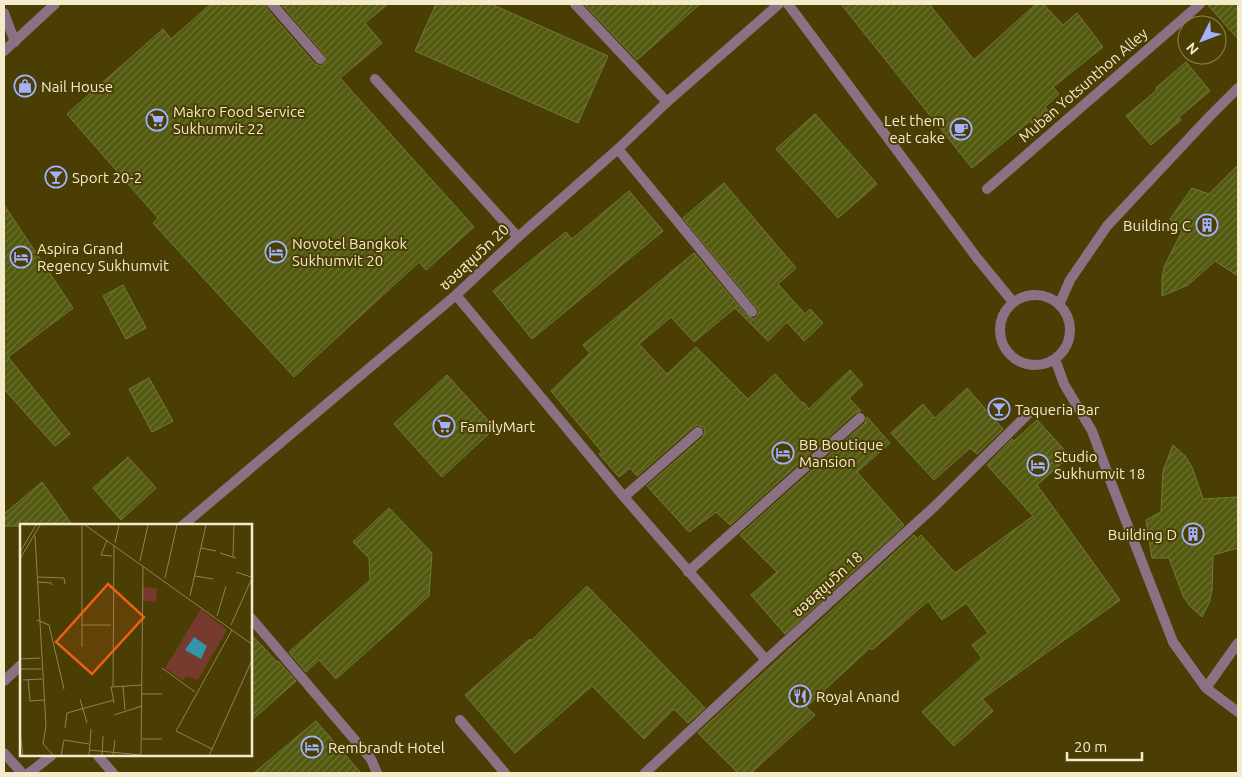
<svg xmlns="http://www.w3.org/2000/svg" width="1242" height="777" font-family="Ubuntu,'Noto Sans Thai',sans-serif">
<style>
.building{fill:url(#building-hatch);stroke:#727a39}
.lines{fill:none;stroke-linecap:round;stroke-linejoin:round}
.service{stroke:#8a7184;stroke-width:10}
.minor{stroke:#8a7184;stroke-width:10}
.labels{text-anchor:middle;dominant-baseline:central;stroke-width:4;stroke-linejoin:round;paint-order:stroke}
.street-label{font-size:15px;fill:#f4ebca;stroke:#4a3e05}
.poi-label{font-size:15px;fill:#f4ebca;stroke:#4a3e05;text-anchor:start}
.inset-road{fill:none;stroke:#8e8354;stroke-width:1}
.view{fill:#e96016;fill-opacity:0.15;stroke:#e96016;stroke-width:2.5}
.inset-edge{fill:none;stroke:#f4ebca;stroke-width:2.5}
</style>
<defs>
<pattern id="building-hatch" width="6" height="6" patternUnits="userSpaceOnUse" patternTransform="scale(1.25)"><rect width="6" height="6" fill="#535a0f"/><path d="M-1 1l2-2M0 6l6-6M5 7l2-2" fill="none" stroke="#6c7231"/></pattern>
</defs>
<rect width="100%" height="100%" fill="#4a3e05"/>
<path class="building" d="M211,4H265L267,9L315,64L321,66L326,62L325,55L281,4H388L365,23L382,43L340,78L474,227L426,270L419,262L294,377L153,223L158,218L67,114L163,29L171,39Z
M436,4H491L608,56L578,123L415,51Z
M584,4H700L637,60Z
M841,4H929L974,60L1036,4H1043L1063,25L1077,13L1103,47L1053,87L1059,94L1045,107L1052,116L1036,129L1030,121L972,168Z
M1207,4H1238V39Z
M1186,62L1210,91L1179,117L1181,120L1151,145L1126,116L1157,90L1156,88Z
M815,114L877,184L838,218L776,149Z
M1238,165V276L1215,261L1188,285L1162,296V279L1164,267L1182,231L1170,219L1192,188L1209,194Z
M724,183L796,268L778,284L805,314L810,309L823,323L804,341L787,322L768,341L735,308L694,342L671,317L639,344L667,374L696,347L748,399L775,374L802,403L803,402L809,409L850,370L863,385L849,398L861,411L855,413L730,525L716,512L689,532L647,486L703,437L705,431L703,427L697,425L693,427L637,476L630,468L619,477L599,454L602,452L551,391L590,353L583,345L694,253L747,316L753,319L757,317L759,311L757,308L683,218Z
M629,191L663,231L532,339L493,291L566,232L572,239Z
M4,205L73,308L8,357L70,434L55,446L4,389Z
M123,285L146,328L126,339L103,296Z
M447,375L495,428L442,477L394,424Z
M149,378L173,421L152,432L129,389Z
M967,388L1003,429L977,454L970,448L934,480L891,433L923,404L935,418Z
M867,417L890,443L857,472L904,525L785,634L751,595L777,572L740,535L865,423Z
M1037,420L1070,456L1037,485L1120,600L982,699L993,711L954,746L922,712L982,658L972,645L988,633L966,603L942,620L928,601L872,650L870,648L806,707L815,715L751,773H738L698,733L914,535L917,539L921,535L955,573L1033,516L987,465L1012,439L1014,441Z
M1173,445L1185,456L1192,467L1203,499L1238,497V548L1213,555L1212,591L1209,603L1202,617L1190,606L1183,596L1169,558H1152L1146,520L1161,512L1163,471Z
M128,457L156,488L121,520L93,488Z
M42,482L73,526H4V514Z
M389,508L432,553L429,596L336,679L319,660L306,672L289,652L370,580L369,558L353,542Z
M587,586L705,708L688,723L674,709L644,739L592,686L515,753L465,695L530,639L531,641Z
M251,634L277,662L278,661L296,681L251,721Z
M316,721L361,773H254Z"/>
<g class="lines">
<path class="service" d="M272,4L320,59
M575,4L667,102
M788,4L977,258L1013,302
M4,13L15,42
M375,79L518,237
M987,189L1200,4
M1000 330a35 35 0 1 1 70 0a35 35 0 1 1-70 0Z
M1059,305L1070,280L1107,226L1210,116L1238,88
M1055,359L1064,384L1092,431L1112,485L1173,642L1206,688L1238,712
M251,618L371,759L377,773
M1206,688L1238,643
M4,753L22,773
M98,756L113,773
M29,773L51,756"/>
<path class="minor" d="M4,51L55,4
M618,149L752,312
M456,295L624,497L766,660
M624,497L698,432
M182,526L456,295L518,237L618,149L667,102L779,4
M688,572L860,418
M4,681L21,665
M460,720L505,773
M645,773L766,660L935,506L1028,414"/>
</g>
<defs>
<g id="shop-ring" transform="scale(1.125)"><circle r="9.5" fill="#4a3e05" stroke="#a3b2fd" stroke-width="1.5"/><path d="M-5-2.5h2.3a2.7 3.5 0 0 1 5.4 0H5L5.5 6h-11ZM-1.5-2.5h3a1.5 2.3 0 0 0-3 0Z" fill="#a3b2fd"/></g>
<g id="supermarket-ring" transform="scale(1.125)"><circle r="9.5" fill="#4a3e05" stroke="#a3b2fd" stroke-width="1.5"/><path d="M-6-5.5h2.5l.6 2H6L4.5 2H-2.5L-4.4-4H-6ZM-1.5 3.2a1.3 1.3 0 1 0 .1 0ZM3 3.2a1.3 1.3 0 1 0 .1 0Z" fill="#a3b2fd"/></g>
<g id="cafe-ring" transform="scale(1.125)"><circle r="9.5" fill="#4a3e05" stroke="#a3b2fd" stroke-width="1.5"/><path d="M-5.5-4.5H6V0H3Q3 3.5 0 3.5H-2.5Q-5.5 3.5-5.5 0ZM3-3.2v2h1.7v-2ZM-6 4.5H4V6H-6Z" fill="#a3b2fd"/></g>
<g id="bar-ring" transform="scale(1.125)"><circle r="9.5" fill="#4a3e05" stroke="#a3b2fd" stroke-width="1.5"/><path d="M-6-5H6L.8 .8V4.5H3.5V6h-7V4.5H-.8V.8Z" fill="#a3b2fd"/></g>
<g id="building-ring" transform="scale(1.125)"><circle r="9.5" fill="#4a3e05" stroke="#a3b2fd" stroke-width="1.5"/><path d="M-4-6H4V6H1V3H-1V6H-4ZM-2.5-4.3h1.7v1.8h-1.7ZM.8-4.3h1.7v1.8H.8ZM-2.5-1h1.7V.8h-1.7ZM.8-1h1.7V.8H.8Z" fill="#a3b2fd"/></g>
<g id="hotel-ring" transform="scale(1.125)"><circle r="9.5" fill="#4a3e05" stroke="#a3b2fd" stroke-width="1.5"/><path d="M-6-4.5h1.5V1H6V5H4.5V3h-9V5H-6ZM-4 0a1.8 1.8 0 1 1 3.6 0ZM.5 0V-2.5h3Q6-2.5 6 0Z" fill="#a3b2fd"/></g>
<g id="restaurant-ring" transform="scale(1.125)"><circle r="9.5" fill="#4a3e05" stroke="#a3b2fd" stroke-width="1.5"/><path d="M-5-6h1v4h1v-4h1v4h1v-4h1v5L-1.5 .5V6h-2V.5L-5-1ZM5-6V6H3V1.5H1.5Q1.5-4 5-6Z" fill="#a3b2fd"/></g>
</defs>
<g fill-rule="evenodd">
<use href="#shop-ring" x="25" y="86"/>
<use href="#supermarket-ring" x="157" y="120"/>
<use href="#cafe-ring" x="961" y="129"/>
<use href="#bar-ring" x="56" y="177"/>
<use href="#building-ring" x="1207" y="225"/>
<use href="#hotel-ring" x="276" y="252"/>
<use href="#hotel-ring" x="21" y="257"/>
<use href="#bar-ring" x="999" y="409"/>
<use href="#supermarket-ring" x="444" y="426"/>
<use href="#hotel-ring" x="783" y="453"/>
<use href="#hotel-ring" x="1038" y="465"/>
<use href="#building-ring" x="1193" y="534"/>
<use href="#restaurant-ring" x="800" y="696"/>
<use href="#hotel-ring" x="312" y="747"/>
</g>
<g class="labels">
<g class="street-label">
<text transform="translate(1083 85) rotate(-41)">Muban Yotsunthon Alley</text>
<text transform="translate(474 257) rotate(-43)">ซอยสุขุมวิท 20</text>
<text transform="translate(827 584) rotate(-42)">ซอยสุขุมวิท 18</text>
</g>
<g class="poi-label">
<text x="41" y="86">Nail House</text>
<text x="173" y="111">Makro Food Service<tspan x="173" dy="17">Sukhumvit 22</tspan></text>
<text x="945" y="120" text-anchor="end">Let them<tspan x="945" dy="17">eat cake</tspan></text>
<text x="72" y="177">Sport 20-2</text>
<text x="1191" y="225" text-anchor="end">Building C</text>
<text x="292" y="243">Novotel Bangkok<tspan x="292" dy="17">Sukhumvit 20</tspan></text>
<text x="37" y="248">Aspira Grand<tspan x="37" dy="17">Regency Sukhumvit</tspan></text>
<text x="1015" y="409">Taqueria Bar</text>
<text x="460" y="426">FamilyMart</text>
<text x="799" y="444">BB Boutique<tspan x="799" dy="17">Mansion</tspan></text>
<text x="1054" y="456">Studio<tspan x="1054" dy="17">Sukhumvit 18</tspan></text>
<text x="1177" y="534" text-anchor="end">Building D</text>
<text x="816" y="696">Royal Anand</text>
<text x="328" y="747">Rembrandt Hotel</text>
</g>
</g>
<g transform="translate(20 524)">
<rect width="232" height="232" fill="#4a3e05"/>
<path d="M123,63L137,64L136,78L123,77Z" fill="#763b2c"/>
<path d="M181,85L207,106L178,156L166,152L163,157L145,144Z" fill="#763b2c"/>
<path d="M174,113L187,122L181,135L165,126Z" fill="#3395aa"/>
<path class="inset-road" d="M65,1L233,121M15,12L26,202L23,220L34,232M87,16L81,31L92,32M95,19L99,1M181,24L196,27M0,28L16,1M200,29L216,34M213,33L214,1M0,35L20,1M120,37L128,1M216,48L231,53M175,52L193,55M18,53L44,54L45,60M145,54L157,1M18,58L31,59L32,61M170,72L186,1M197,92L206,62M17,96L29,101L44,165M61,101H91M211,101L233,52M62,123V1M0,135L20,134M142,144L175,168M0,145H21M8,155L10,177L24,176M3,156L22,155M93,162L94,21M103,162L105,186M122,170H142M60,175L67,199M94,179L91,163L122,161M94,191L122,182M45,204L47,189L94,176M0,207L3,232M122,215H142M192,225L156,207L212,106M69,226L121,231M41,232L44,216L69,220M69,232L71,205M82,232L83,212M93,232L95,216M121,232L123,42M189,232L233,134"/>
<path class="view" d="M88,60L124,93L72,150L36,118Z"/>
<rect width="232" height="232" class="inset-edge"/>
</g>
<rect width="1242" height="777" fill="none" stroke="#f4ebca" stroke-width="10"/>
<g transform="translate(1202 40) rotate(228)"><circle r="24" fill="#4a3e05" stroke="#8e8354"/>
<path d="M0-4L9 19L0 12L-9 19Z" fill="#a3b2fd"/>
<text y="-8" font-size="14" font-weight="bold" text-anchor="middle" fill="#f4ebca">N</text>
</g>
<path d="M1067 752v8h75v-8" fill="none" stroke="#f4ebca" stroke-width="2.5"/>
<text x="1074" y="752" font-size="15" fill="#f4ebca" stroke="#4a3e05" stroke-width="4" paint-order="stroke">20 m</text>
</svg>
